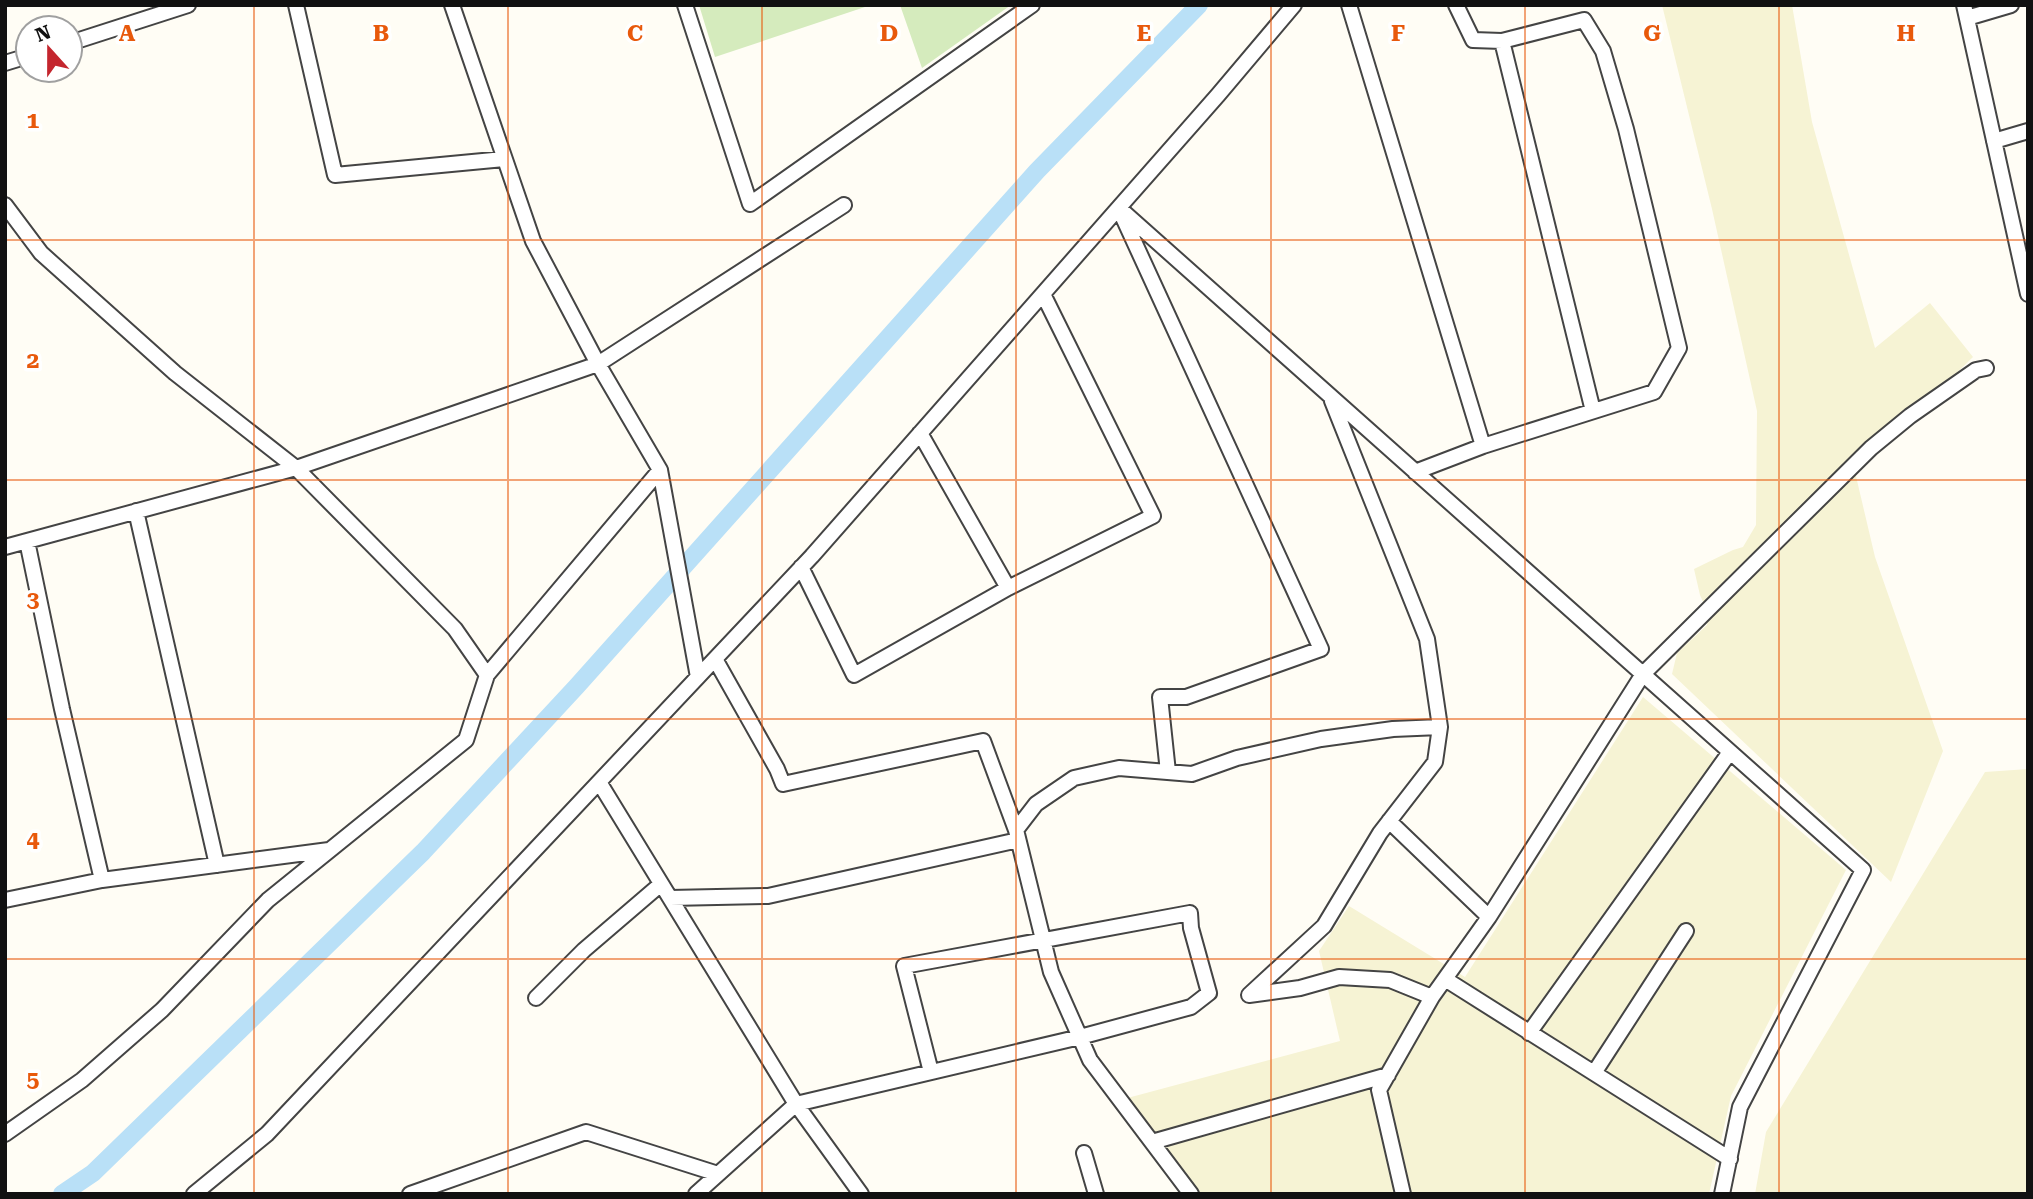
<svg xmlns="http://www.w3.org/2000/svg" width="2033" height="1199" font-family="'Roboto Serif',serif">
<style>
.farmland{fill:#f6f3d4}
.green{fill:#d5ebbd}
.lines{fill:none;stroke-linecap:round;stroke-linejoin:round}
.canal{stroke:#b9e0f7;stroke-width:18}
.street-casing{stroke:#444;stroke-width:18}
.street{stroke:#fff;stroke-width:14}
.grid{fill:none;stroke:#e8590c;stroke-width:2;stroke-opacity:0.55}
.grid-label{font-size:23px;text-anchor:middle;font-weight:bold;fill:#e8590c;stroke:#fff;stroke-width:7;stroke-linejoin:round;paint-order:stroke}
</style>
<rect width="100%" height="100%" fill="#fffdf5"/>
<path class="farmland" d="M1662,5H1792L1812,122L1875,348L1930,303L1973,357L1855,472L1875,557L1943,751L1891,882L1672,674L1677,653L1707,625L1708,613L1700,595L1694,569L1733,550L1743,547L1756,525L1757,411L1712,209Z
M1643,697L1846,870L1731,1096L1709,1194H1194L1120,1100L1340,1041L1319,951L1349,906L1465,977Z
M2028,769V1194H1755L1766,1132L1985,772Z"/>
<path class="green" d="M699,5H871L715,57Z
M900,5H1011L922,68Z"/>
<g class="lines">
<path class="canal" d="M62,1194L93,1173L423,852L577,686L1037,171L1199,5"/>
<g class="street-casing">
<path id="street" d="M296,5L335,175L504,159
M685,5L750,204L1032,5
M1349,5L1483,446L1654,392L1679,348L1626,129L1603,51L1584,20L1502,41
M1456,5L1473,40L1502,41L1593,411
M1964,5L2028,294
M1967,18L2011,5
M70,43L188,5
M5,63L28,56
M1994,141L2028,131
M5,205L41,253L175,373L296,468L598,364L844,205
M1119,208L1863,870L1740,1107L1722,1194
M1121,213L1321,649L1186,697H1160L1168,772
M1332,401L1427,639L1440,727
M920,433L1008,588L1153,516L1043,294
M660,470L698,677
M1415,472L1483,446
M136,511L217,865
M27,541L62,709L102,880
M5,547L296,468L455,629L487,675
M801,567L854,675L1008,588
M715,659L777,769L783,784L983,741L1016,830
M599,782L796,1104L696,1194
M1389,821L1489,917
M670,898L768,896L1018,840
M5,900L102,880L329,850
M1445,979L1730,1159
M536,998L584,950L661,884
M1529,1033L1730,752
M1594,1073L1686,931
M5,1134L82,1080L162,1010L268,900L466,740L487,675L660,470L598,364L533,241L452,5
M1152,1142L1388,1075
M1084,1153L1096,1194
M194,1194L267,1134L812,556L1218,95L1294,5
M410,1194L586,1132L718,1174
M861,1194L796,1104L1080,1037L1191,1007L1209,993L1191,928L1190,913L904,966L931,1072
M1191,1194L1090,1060L1051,972L1016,830L1036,804L1074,778L1119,768L1192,774L1237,758L1321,739L1393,729L1440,727L1435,762L1380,833L1324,926L1249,995L1300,988L1339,977L1390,980L1432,997L1489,917L1643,674L1871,448L1910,416L1976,370L1986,368
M1403,1194L1379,1090L1432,997"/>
</g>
<use href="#street" class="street"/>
</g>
<path class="grid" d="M254,5V1194M508,5V1194M762,5V1194M1016,5V1194M1271,5V1194M1525,5V1194M1779,5V1194M5,240H2028M5,480H2028M5,719H2028M5,959H2028"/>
<g class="grid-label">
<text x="127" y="41">A</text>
<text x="381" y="41">B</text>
<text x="635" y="41">C</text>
<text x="889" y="41">D</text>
<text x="1144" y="41">E</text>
<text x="1398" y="41">F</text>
<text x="1652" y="41">G</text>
<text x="1906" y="41">H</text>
<text x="33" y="128">1</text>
<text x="33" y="368">2</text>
<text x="33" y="607">3</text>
<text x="33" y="847">4</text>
<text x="33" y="1087">5</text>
</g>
<rect width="2033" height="1199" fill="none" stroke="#111111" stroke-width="14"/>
<g transform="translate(49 49) rotate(339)"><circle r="33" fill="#ffffff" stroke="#a0a0a0" stroke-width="2"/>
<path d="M0-5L12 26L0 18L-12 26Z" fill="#c4262e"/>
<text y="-10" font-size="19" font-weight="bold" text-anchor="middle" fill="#111111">N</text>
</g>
</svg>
